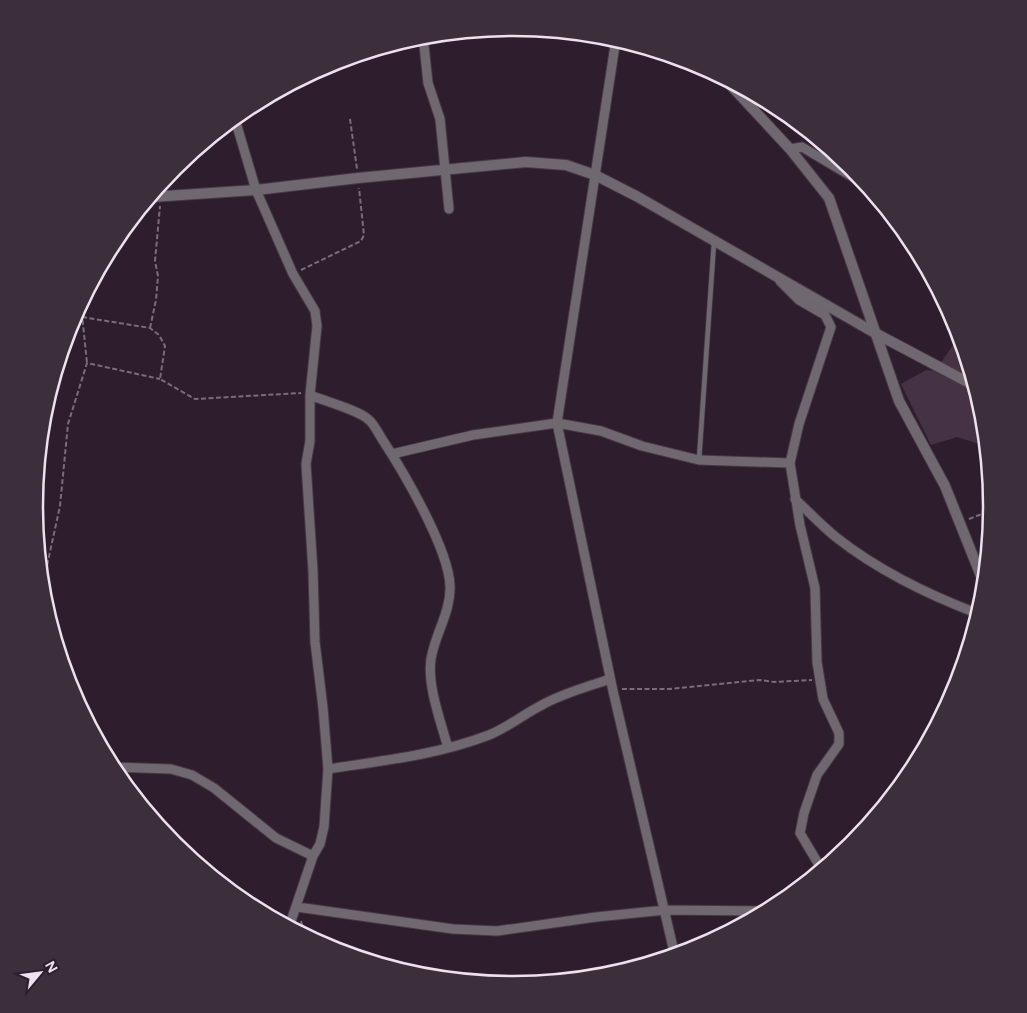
<svg xmlns="http://www.w3.org/2000/svg" width="1027" height="1013" font-family="Figtree,sans-serif">
<style>
.green{fill:#463245}
.lines{fill:none;stroke-linecap:round;stroke-linejoin:round}
.stream{stroke:#775976;stroke-width:3}
.service-casing{stroke:#493948;stroke-width:6}
.minor-casing{stroke:#493948;stroke-width:11}
.tertiary-casing{stroke:#493948;stroke-width:12}
.path{stroke:#7a6c79;stroke-width:2;stroke-dasharray:5 2.5;stroke-linecap:butt}
.service{stroke:#706870;stroke-width:4.5}
.minor{stroke:#706870;stroke-width:9}
.tertiary{stroke:#706870;stroke-width:10}
.rim{fill:none;stroke:#ece1ec;stroke-width:2.5}
</style>
<rect width="100%" height="100%" fill="#2e1e2d"/>
<path class="green" d="M960,335L973,379L940,364Z
M926,370L937,371L977,393L983,413L987,450L979,444L957,437L931,445L901,384Z"/>
<g class="lines">
<path class="stream" d="M757,102L759,97"/>
<g class="service-casing">
<path id="service" d="M699,460L714,242"/>
</g>
<g class="minor-casing">
<path id="minor" d="M423,36L428,83L440,119L449,209
M616,39L557,423L613,691L675,956
M236,118L237,126L256,190L293,274L315,311L317,326L310,395V441L306,464L313,571L315,642L323,708L328,769L324,827L320,844L313,856L289,927
M790,149L802,147L856,179L860,177
M780,281L799,300L825,315L831,327L799,424L790,463L800,525L815,588L817,662L823,699L839,733V744L817,775L804,813L800,833L822,870
M310,395C324,401 359,410 369,420C374,424 378,433 382,439C403,471 449,549 450,586C451,612 435,634 431,659C427,686 441,722 448,748
M392,454L473,435L557,423L601,431L642,446L699,460L790,463
M795,499C809,512 822,526 837,538C878,570 931,596 979,614
M112,767L171,769L192,775L214,788L276,838L313,856
M328,769C381,761 437,755 489,735C507,728 524,714 542,705C563,693 587,687 610,679
M297,907L453,929L497,931L596,917L665,910L767,911"/>
</g>
<g class="tertiary-casing">
<path id="tertiary" d="M724,78L790,149L829,198L899,401L945,486L985,586
M151,197L256,190L358,178L526,162L566,165L595,175L638,197L875,333L975,386"/>
</g>
<path class="path" d="M350,119L357,169
M301,270L361,241L364,235L359,188
M81,305L87,363
M82,317L150,328L159,335L165,346L160,379L195,399L301,393
M150,328L156,300L158,276L155,261L160,206
M969,519L992,510
M45,602L43,584L60,506L68,424L87,363L160,379
M622,689H669L760,680L774,682L812,680
M301,921L303,928L312,940"/>
<use href="#service" class="service"/>
<use href="#minor" class="minor"/>
<use href="#tertiary" class="tertiary"/>
</g>
<path d="M0 0H1027V1013H0ZM43 506a470 470 0 1 1 940 0a470 470 0 1 1-940 0Z" fill="#3d2e3c" fill-rule="evenodd"/>
<path class="rim" d="M43 506a470 470 0 1 1 940 0a470 470 0 1 1-940 0Z"/>
<g transform="translate(40 973) rotate(61)" stroke="#2e1e2d" stroke-width="4" paint-order="stroke">
<path d="M0-4L9 19L0 12L-9 19Z" fill="#ece1ec"/>
<text y="-8" font-size="14" font-weight="bold" text-anchor="middle" fill="#ece1ec">N</text>
</g>
</svg>
